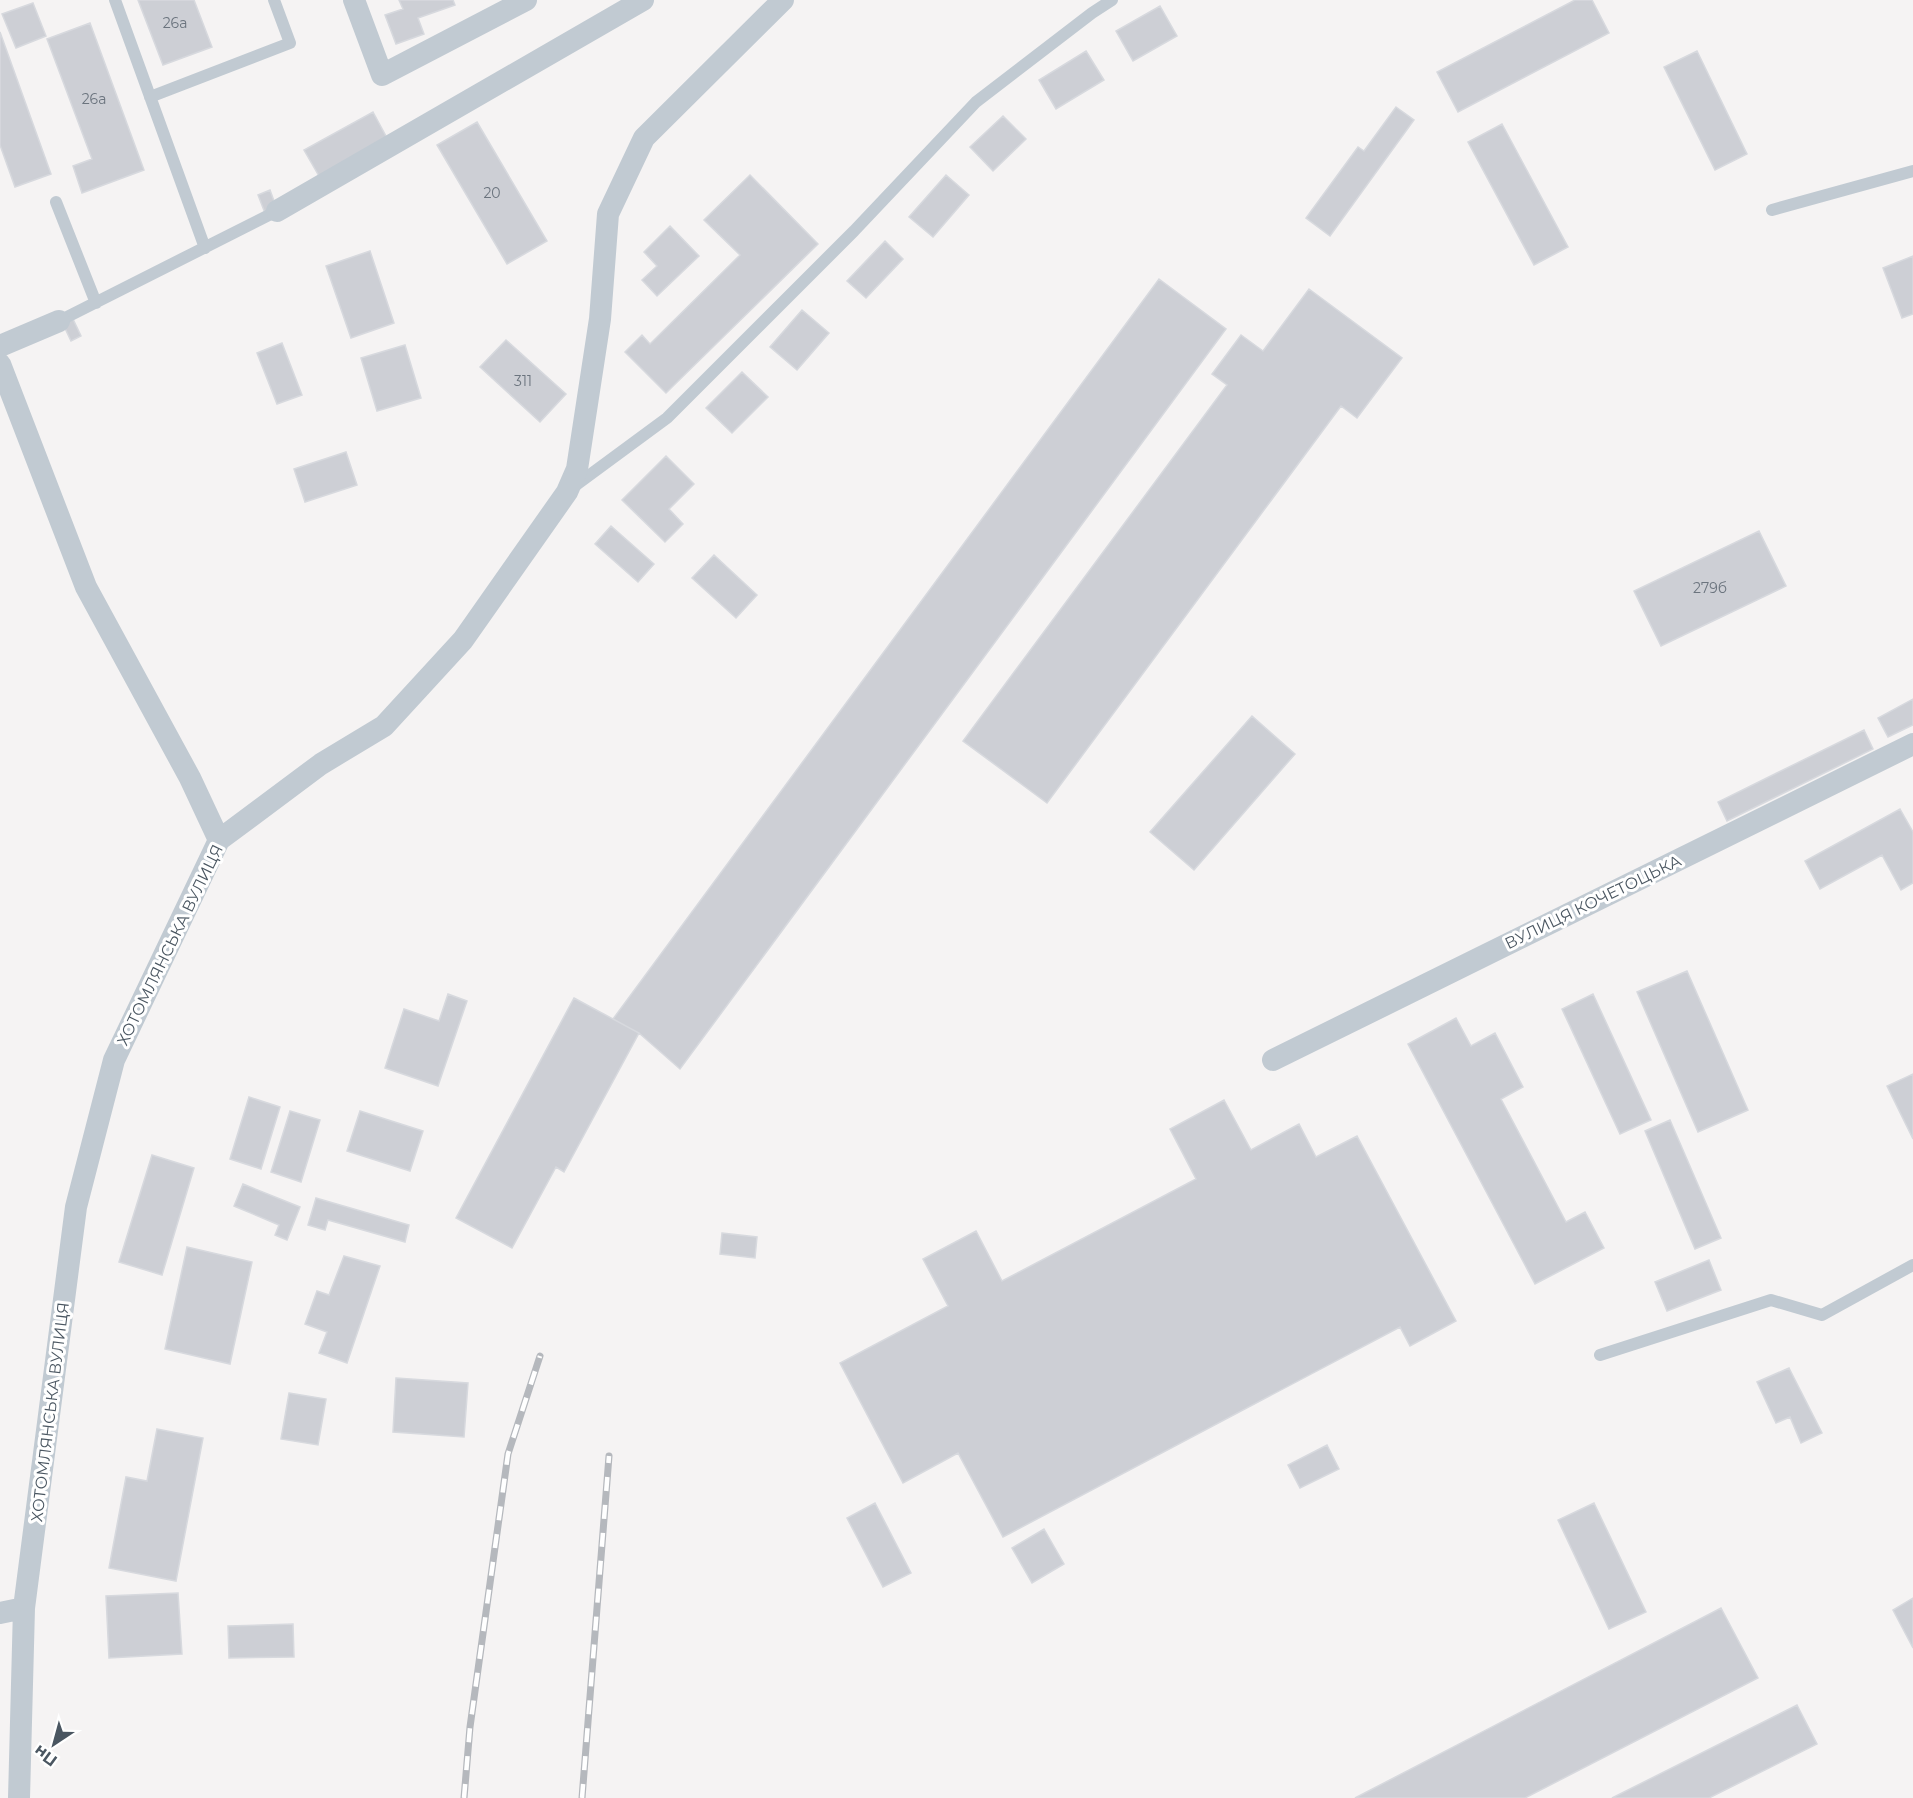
<svg xmlns="http://www.w3.org/2000/svg" width="1913" height="1798" font-family="Montserrat,sans-serif">
<style>
.building{fill:#cdcfd5;stroke:#d7d9de;stroke-width:1.5}
.lines{fill:none;stroke-linecap:round;stroke-linejoin:round}
.lane{stroke:#c1cad2;stroke-width:12}
.street{stroke:#c1cad2;stroke-width:22}
.rail-casing{stroke:#b5b8bd;stroke-width:7}
.rail{stroke:#fff;stroke-width:4.5;stroke-dasharray:14;stroke-linecap:butt}
.labels{text-anchor:middle;dominant-baseline:central;stroke-width:6;stroke-linejoin:round;paint-order:stroke}
.number-label{font-size:14px;fill:#6b747e}
.street-label{font-size:16px;fill:#4a5661;stroke:#fff}
</style>
<rect width="100%" height="100%" fill="#f5f3f3"/>
<path class="building" d="M138,0H194L212,47L163,65Z
M399,0H453L455,5L418,18L424,34L396,44L385,15L403,9Z
M1575,0H1592L1609,33L1458,112L1437,72Z
M33,3L46,36L16,48L2,14Z
M1160,6L1177,36L1133,61L1116,31Z
M90,23L144,170L82,193L73,166L92,159L47,39Z
M0,32L51,174L15,187L0,145Z
M1086,51L1104,80L1056,109L1039,80Z
M1697,51L1747,154L1715,170L1664,67Z
M1396,107L1414,120L1330,236L1306,218L1358,147L1364,151Z
M373,112L387,138L319,176L304,150Z
M1003,116L1026,139L993,171L970,147Z
M477,122L547,241L507,264L437,145Z
M1502,124L1568,247L1534,265L1468,142Z
M750,175L818,244L666,393L625,352L642,335L650,344L740,255L704,220Z
M946,175L969,195L933,237L909,217Z
M270,190L277,209L265,213L258,195Z
M670,226L699,256L657,296L642,280L657,266L644,252Z
M885,241L903,259L866,298L847,281Z
M370,251L394,323L351,338L326,266Z
M1913,256V314L1902,318L1883,268Z
M1159,279L1226,329L680,1069L639,1033L613,1019Z
M1309,289L1402,358L1357,418L1341,406L1047,803L963,741L1227,385L1212,374L1241,335L1263,351Z
M802,310L829,333L797,370L770,347Z
M73,319L81,336L71,341L63,324Z
M506,340L566,394L540,422L480,367Z
M282,343L302,395L277,404L257,353Z
M405,345L421,398L377,411L361,358Z
M742,372L768,397L732,433L706,408Z
M346,452L357,485L305,502L294,469Z
M666,456L694,484L669,509L683,524L665,542L622,500Z
M611,526L654,564L638,582L595,544Z
M1759,531L1786,586L1661,646L1634,591Z
M714,555L757,595L736,618L692,578Z
M1913,699V725L1888,737L1878,718Z
M1252,716L1295,754L1194,870L1150,832Z
M1864,730L1873,749L1727,821L1718,802Z
M1900,809L1913,832V883L1901,890L1882,855L1820,889L1805,861Z
M1687,971L1748,1110L1698,1132L1637,992Z
M448,994L467,1001L438,1086L385,1068L404,1009L439,1021Z
M1593,994L1651,1120L1620,1134L1562,1009Z
M574,998L639,1033L564,1172L556,1167L512,1248L456,1218Z
M1456,1018L1471,1046L1495,1033L1523,1087L1501,1099L1566,1222L1585,1212L1604,1248L1535,1284L1408,1044Z
M1913,1074V1139L1887,1086Z
M249,1097L280,1107L261,1169L230,1159Z
M1224,1100L1251,1150L1299,1124L1316,1157L1357,1136L1456,1321L1410,1346L1400,1327L1003,1537L958,1453L903,1483L840,1363L948,1306L923,1259L976,1231L1002,1281L1196,1179L1170,1129Z
M290,1111L320,1120L301,1182L271,1172Z
M360,1111L423,1131L410,1171L347,1151Z
M1670,1120L1721,1238L1695,1249L1645,1131Z
M152,1155L194,1168L162,1275L119,1262Z
M243,1184L300,1207L287,1240L275,1235L279,1225L234,1206Z
M316,1198L409,1225L405,1242L328,1220L325,1230L308,1225Z
M722,1233L757,1237L755,1258L720,1254Z
M187,1247L252,1262L230,1364L165,1349Z
M344,1256L380,1266L347,1363L319,1353L327,1332L305,1324L317,1291L329,1295Z
M1709,1260L1721,1290L1667,1311L1655,1282Z
M1789,1368L1822,1433L1801,1443L1790,1417L1776,1423L1757,1382Z
M396,1378L468,1383L464,1437L393,1432Z
M289,1393L326,1399L318,1445L281,1439Z
M157,1429L203,1438L176,1581L109,1568L126,1477L147,1481Z
M1327,1445L1339,1469L1300,1488L1288,1465Z
M875,1503L911,1573L883,1587L847,1518Z
M1594,1503L1646,1612L1609,1629L1558,1520Z
M1044,1529L1064,1564L1032,1583L1012,1548Z
M178,1593L182,1654L109,1658L106,1596Z
M1913,1598V1648L1893,1610Z
M1721,1608L1758,1678L1525,1798H1355Z
M293,1624L294,1657L229,1658L228,1626Z
M1797,1705L1817,1744L1709,1798H1612Z"/>
<g class="lines">
<path class="lane" d="M115,0L205,248
M150,97L290,43L274,0
M56,202L96,303
M1772,210L1913,171
M59,321L277,211
M572,488L667,418L854,231L976,102L1092,13L1112,0
M1600,1355L1771,1300L1822,1315L1913,1265"/>
<path class="street" d="M354,0L382,75L526,0
M277,211L643,0
M0,346L59,321
M0,364L86,587L190,778L219,840
M1273,1060L1913,744
M0,1613L24,1608
M19,1798L24,1608L76,1207L114,1060L219,840L321,764L384,726L463,640L567,492L577,469L600,319L608,214L644,138L783,0"/>
<g class="rail-casing">
<path id="rail" d="M464,1798L470,1727L508,1454L540,1356
M582,1798L609,1456"/>
</g>
<use href="#rail" class="rail"/>
</g>
<g class="labels">
<g class="number-label">
<text x="175" y="23">26а</text>
<text x="94" y="99">26а</text>
<text x="492" y="193">20</text>
<text x="523" y="381">311</text>
<text x="1710" y="588">279б</text>
</g>
<g class="street-label">
<text transform="translate(1593 902) rotate(-26)">ВУЛИЦЯ КОЧЕТОЦЬКА</text>
<text transform="translate(170 945) rotate(-64)">ХОТОМЛЯНСЬКА ВУЛИЦЯ</text>
<text transform="translate(50 1412) rotate(-83)">ХОТОМЛЯНСЬКА ВУЛИЦЯ</text>
</g>
</g>
<g transform="translate(54 1744) rotate(216)" stroke="#ffffff" stroke-width="4.5" paint-order="stroke">
<path d="M0-4.5L10 22L0 15L-10 22Z" fill="#4a5661"/>
<text y="-9" font-size="16" font-weight="bold" text-anchor="middle" fill="#4a5661">Пн</text>
</g>
</svg>
